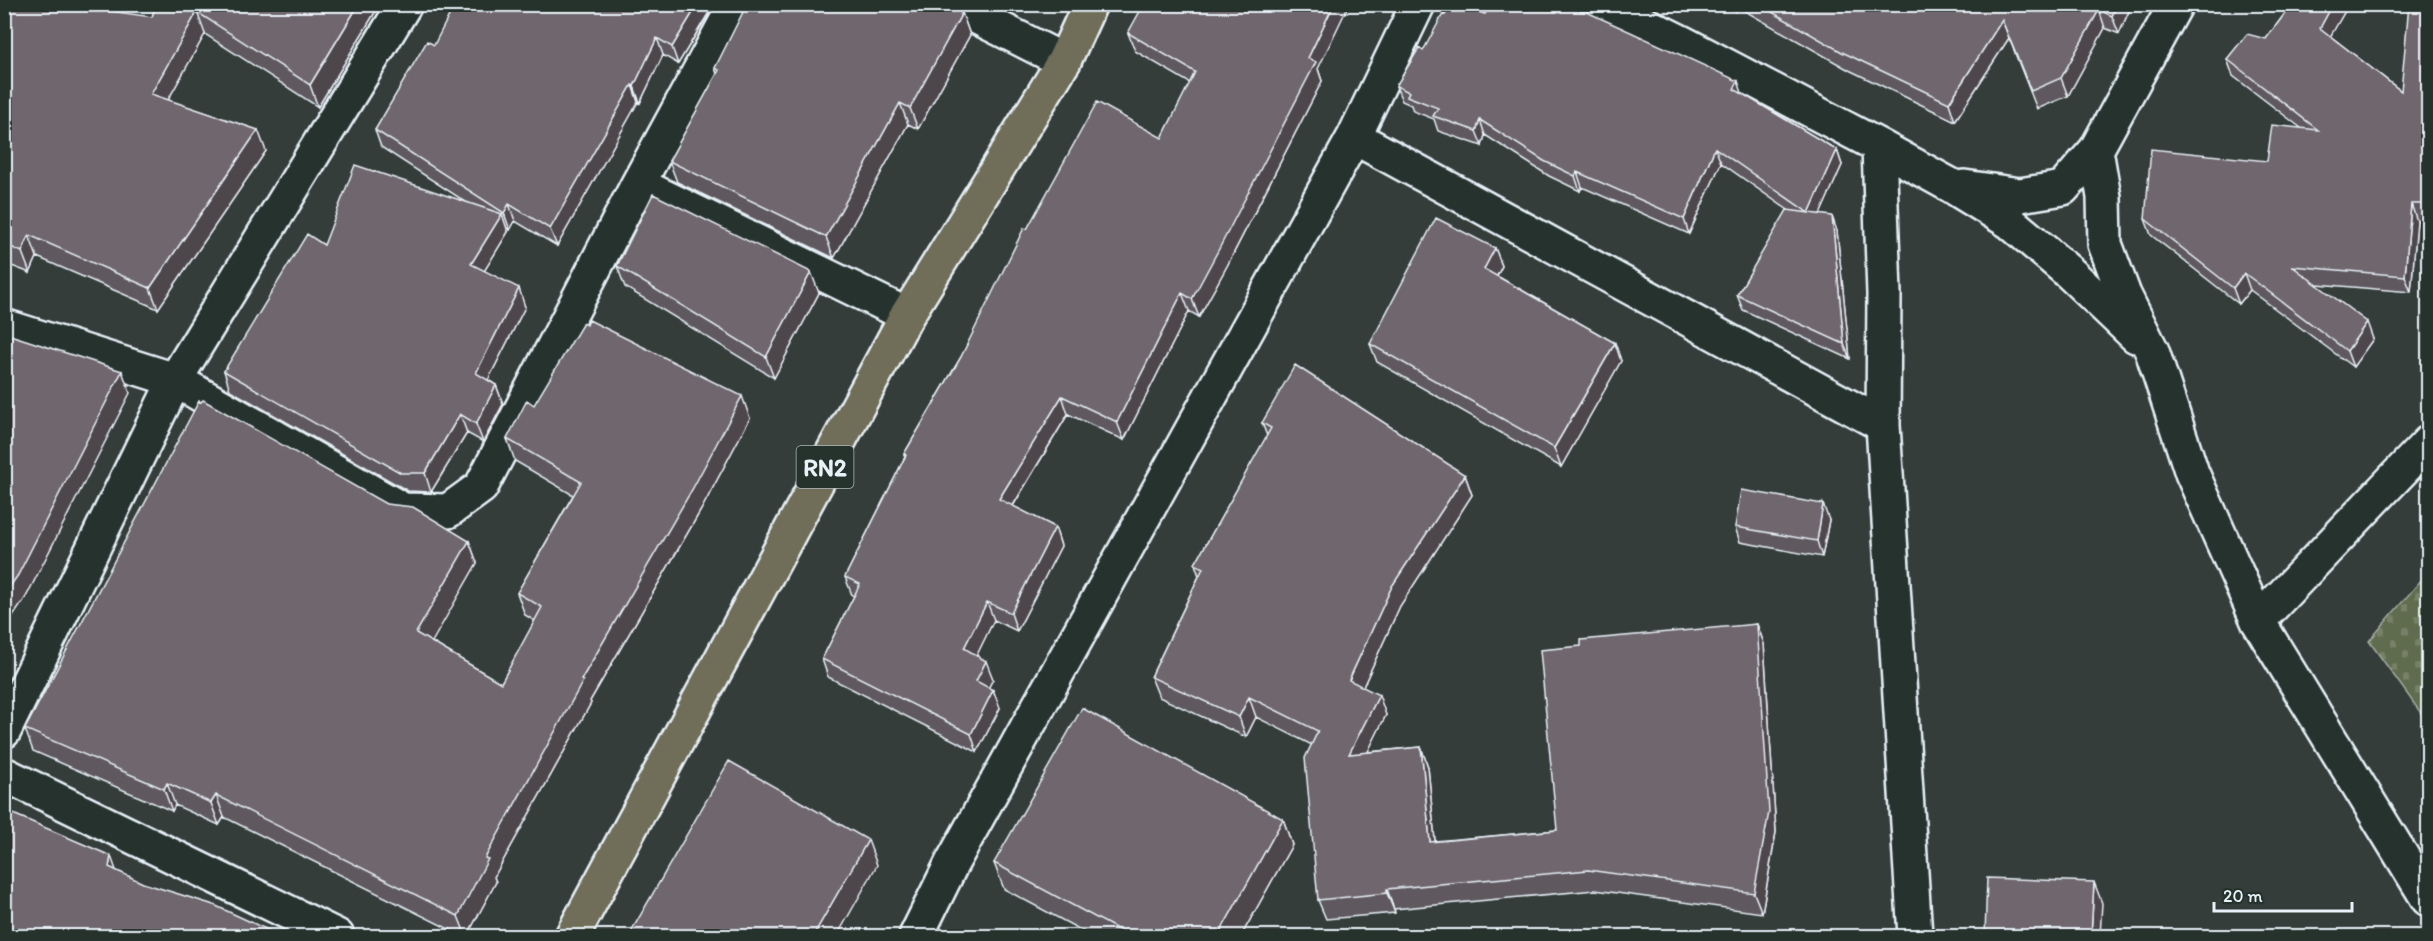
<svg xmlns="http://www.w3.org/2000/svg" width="2433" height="941" font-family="Itim,sans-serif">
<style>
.cemetery{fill:url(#cemetery-stones);stroke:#a4aea2;stroke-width:1.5}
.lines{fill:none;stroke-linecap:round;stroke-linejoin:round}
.street-casing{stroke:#e8f1f8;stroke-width:38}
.highway-casing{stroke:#e8f1f8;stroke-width:38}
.street{stroke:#26332d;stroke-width:33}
.highway{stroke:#706e59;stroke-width:33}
.wall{fill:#5f585e;stroke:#e8f1f8;stroke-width:1.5}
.shaded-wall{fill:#4e474c;stroke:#e8f1f8;stroke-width:1.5}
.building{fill:#6f666d;stroke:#e8f1f8;stroke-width:1.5}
.labels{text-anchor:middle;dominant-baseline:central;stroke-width:4.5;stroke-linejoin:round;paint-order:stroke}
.shield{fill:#26332d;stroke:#aeb8bb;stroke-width:1.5}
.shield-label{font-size:24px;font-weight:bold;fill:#e8f1f8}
</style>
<defs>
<pattern id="cemetery-stones" width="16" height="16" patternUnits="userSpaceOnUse" patternTransform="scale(1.5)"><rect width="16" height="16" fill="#5f6c4d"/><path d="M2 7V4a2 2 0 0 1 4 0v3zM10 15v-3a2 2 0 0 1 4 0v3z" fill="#768167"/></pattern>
</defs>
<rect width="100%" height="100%" fill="#353d3a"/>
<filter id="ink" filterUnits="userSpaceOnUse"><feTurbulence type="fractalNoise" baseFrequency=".0167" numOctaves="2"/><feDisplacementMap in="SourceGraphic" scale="12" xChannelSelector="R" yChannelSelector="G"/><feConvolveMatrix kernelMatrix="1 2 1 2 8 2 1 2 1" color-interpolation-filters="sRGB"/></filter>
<g filter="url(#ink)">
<path class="cemetery" d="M2428,572V723L2369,641Z"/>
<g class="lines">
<g class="street-casing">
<path id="street" d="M951,4L1064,61
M1604,4L1683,43L1879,146L1950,185L2010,222L2071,274L2136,336
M1354,137L1883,425
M1879,146L1884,294L1883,425L1915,936
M2096,150L2104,197L2105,244L2124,295L2152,351L2192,473L2258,621L2428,899
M638,184L907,315
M1964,187L2020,195L2063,188L2096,150L2176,4
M4,326L175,380L403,510L448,511L481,487L638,184L736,4
M2258,621L2428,443
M4,731L175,380L405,4
M4,774L337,936
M916,936L952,863L1354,137L1418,4"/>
</g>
<g class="highway-casing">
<path id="highway" d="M572,936L907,315L1064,61L1090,4"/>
</g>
<use href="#street" class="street"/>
<use href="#highway" class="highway"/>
</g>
<path class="wall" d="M4,4L152,17L156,4H380L318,107L205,34L168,100L266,151L158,309L37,257L30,273L4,263Z
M1722,4H2132L2119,34L2105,28L2068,96L2037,109L2009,38L1955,121L1849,70L1738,7L1736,11Z
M2292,4H2349L2330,36L2401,91L2428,4V221H2417L2411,292L2316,284L2373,339L2353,367L2250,290L2239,304L2151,235L2145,219L2267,161L2301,128L2233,76L2227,59L2266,39Z
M754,7L962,13L970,35L918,129L908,124L834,258L677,182L669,161L717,74L715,68Z
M711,10L678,64L663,55L640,103L638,102L557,246L515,221L510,230L507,228L508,232L484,271L525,307L488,380L496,385L503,404L483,442L467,433L431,492L408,491L230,390L224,371L324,245L466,202L381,147L375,130L434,45Z
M1485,14L1743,94L1837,150L1842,165L1820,214L1837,231L1850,359L1743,310L1737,295L1788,210L1721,163L1689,234L1582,187L1580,191L1549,176L1485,135L1482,146L1438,131L1434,119L1413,111L1411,105L1402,101L1396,86L1423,51L1445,15Z
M1128,33L1318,69L1322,81L1227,266L1199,317L1189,311L1124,440L1068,414L1013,506L1055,527L1061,546L1017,631L994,620L976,655L993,679L988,688L993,690L1000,708L977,752L828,677L822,659L854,596L852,595L845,577L905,457L904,454L961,357L1027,229L1162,138L1190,83L1135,51Z
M1495,248L1502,266L1497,276L1615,343L1621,361L1561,467L1377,362L1370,344Z
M617,266L819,293L774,378L625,287Z
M534,405L750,418L701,510L590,701L591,703L494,877L496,882L467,936H463L224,817L219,825L175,805L172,811L33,751L25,729L386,504L469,541L477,563L431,642L501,683L535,621L525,615L517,593L573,495L515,461L507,439Z
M1262,423L1465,475L1472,495L1400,606L1363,687L1386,715L1367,752L1421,747L1428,767L1435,841L1557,830L1581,646L1757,624L1764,644L1776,832L1762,913L1595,890L1394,909L1395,913L1326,919L1318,900L1312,745L1256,717L1246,737L1159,697L1151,677L1199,576L1195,564L1267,436Z
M1829,520L1822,557L1740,542L1735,527Z
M1283,819L1292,845L1241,936H1092L1004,889L994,863Z"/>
<path class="shaded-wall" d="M359,4H380L318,107L310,85Z
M698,4H714L678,64L672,47Z
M1334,4H1349L1318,69L1322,81L1227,266L1199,317L1192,299Z
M1734,4H1737L1738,7L1736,11Z
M2117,4H2132L2119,34L2112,16Z
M2333,4H2349L2326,44L2320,28Z
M2099,10L2105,28L2068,96L2061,78Z
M197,12L205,34L159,116L151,94Z
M962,13L970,35L918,129L910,108Z
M2002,20L2009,38L1955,121L1949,103Z
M657,38L663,55L640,103L634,86Z
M1738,81L1743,96L1734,89Z
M632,85L638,102L557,246L550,229Z
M900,103L908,124L834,258L826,237Z
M1480,120L1485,135L1482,146L1476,131Z
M258,130L266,151L158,309L150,288Z
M1715,148L1721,163L1689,234L1684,219Z
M1837,150L1842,165L1814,228L1809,213Z
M1577,172L1582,187L1580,191L1575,176Z
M509,204L515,221L510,230L504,213Z
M2411,204L2417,221L2411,292L2405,276Z
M502,214L508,232L477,283L471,264Z
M1832,216L1837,231L1850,359L1844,344Z
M29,235L37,257L30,273L22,252Z
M1495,248L1502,266L1491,287L1484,269Z
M811,272L819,293L774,378L766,357Z
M2244,273L2250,290L2239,304L2233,288Z
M519,288L525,307L482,392L476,373Z
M1182,293L1189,311L1124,440L1117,422Z
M2367,322L2373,339L2353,367L2347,351Z
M1615,343L1621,361L1561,467L1554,448Z
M122,371L130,393L26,597L4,630V595Z
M496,385L503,404L483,442L476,424Z
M742,396L750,418L701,510L590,701L591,703L494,877L496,882L467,936H466L458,916L485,858L581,680Z
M1062,396L1068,414L1006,517L999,499Z
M460,414L467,433L431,492L425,473Z
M1465,475L1472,495L1400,606L1357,700L1349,680L1392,586Z
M1823,504L1829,520L1822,557L1817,541Z
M1055,527L1061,546L1017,631L1011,613Z
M469,541L477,563L424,656L416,633Z
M987,602L994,620L971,667L964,648Z
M1757,624L1764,644L1776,832L1762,913L1754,893Z
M986,661L993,679L982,700L976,681Z
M993,690L1000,708L977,752L971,734Z
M1379,695L1386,715L1357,774L1349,754Z
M1249,697L1256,717L1246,737L1239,717Z
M1421,747L1428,767L1437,862L1430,842Z
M167,783L175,805L172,811L164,789Z
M216,795L224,817L219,825L211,803Z
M1283,819L1292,845L1241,936H1218Z
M868,840L877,865L837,936H813Z
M111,856L118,876L109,867Z
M2094,882L2102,903L2100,936H2091Z
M1387,889L1394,909L1395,913L1387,893Z"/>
<path class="building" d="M4,4H61L152,17L156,4H359L310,85L197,12L151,94L258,130L150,288L29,235L22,252L4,244Z
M455,4H698L672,47L657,38L634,86L632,85L550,229L509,204L504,213L375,130L427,41L434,45Z
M747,4H751L754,7L755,4H946L962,13L910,108L900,103L826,237L669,161L719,70L715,68Z
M1144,4H1334L1308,58L1316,62L1220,247L1192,299L1182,293L1117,422L1062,396L999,499L1055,527L1011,613L987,602L964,648L986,661L976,681L993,690L971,734L822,659L860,584L845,577L906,455L904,454L961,357L1024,228L1027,229L1097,102L1162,138L1195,72L1128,33Z
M1453,4L1485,14L1490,4H1554L1589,13L1738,81L1734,89L1837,150L1809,213L1715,148L1684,219L1577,172L1575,176L1544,161L1480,120L1476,131L1433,116L1438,108L1407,96L1409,92L1396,86L1419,48L1423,51L1443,14L1445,15Z
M1758,4H2117L2112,16L2099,10L2061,78L2031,91L2002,20L1949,103L1842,52Z
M2292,4H2333L2320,28L2401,91L2409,4H2428V204H2411L2405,276L2292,266L2367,322L2347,351L2244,273L2233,288L2145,219L2151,149L2267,161L2272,125L2318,130L2227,59L2247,34L2266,39Z
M355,165L502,214L471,264L519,288L476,373L496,385L476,424L460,414L425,473H401L224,371L307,234L324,245Z
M653,194L811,272L766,357L617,266Z
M1787,210L1832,216L1844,344L1737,295Z
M1436,218L1495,248L1484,269L1615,343L1554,448L1370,344Z
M589,320L742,396L693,488L581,680L583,681L485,858L488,859L458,916L216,795L211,803L167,783L164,789L25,729L199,401L201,402L203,400L386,504L413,507L469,541L416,633L501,683L542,607L517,593L581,482L507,439L527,400L534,405L583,323L587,325Z
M4,333L122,371L18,575L4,595Z
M1295,365L1465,475L1392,586L1349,680L1379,695L1349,754L1421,747L1430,842L1557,830L1540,650L1581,646V640L1757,624L1769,812L1754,893L1588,870L1387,889V893L1318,900L1305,758L1318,731L1249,697L1239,717L1151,677L1203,568L1195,564L1271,428L1262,423Z
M1741,490L1823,504L1817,541L1735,527Z
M1082,708L1283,819L1218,936H1130L994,863Z
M729,761L868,840L813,936H633L632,930Z
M4,810L111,856L109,867L143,883L214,905L281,936H4Z
M1987,878L2094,882L2091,936H1985Z"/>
</g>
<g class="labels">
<rect class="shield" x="796.5" y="446" width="57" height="42" rx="4.5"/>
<g class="shield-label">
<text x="825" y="467">RN2</text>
</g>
</g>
<rect width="2433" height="941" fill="none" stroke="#26332d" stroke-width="24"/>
<rect x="12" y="12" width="2409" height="917" fill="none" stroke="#e8f1f8" stroke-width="2" filter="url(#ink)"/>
<path d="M2214 902v9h138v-9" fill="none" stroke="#e8f1f8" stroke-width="3"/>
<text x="2223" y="902" font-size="18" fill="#e8f1f8" stroke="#26332d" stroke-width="4.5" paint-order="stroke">20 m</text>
</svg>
